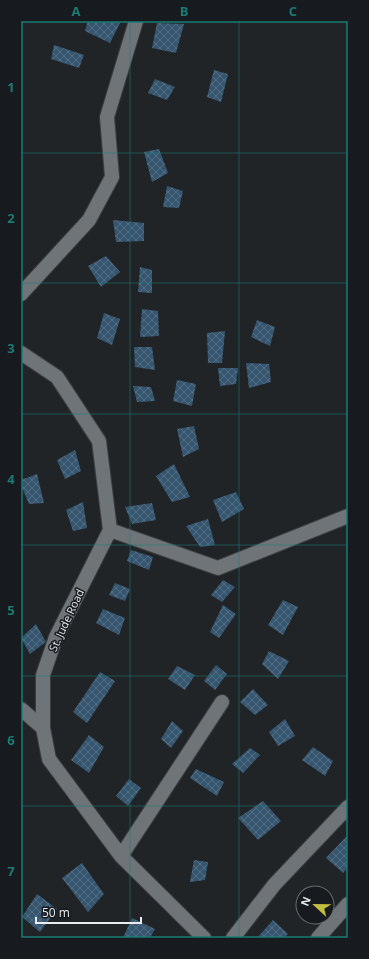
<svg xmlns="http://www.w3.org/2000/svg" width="369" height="959" font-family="'Open Sans',sans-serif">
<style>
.building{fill:url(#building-cross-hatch)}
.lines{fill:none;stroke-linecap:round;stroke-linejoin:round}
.minor-casing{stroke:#3b3e41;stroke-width:16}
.minor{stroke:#6f7478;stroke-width:14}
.grid{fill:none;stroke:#1a7c74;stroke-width:1;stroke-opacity:0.55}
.labels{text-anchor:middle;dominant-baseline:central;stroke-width:3;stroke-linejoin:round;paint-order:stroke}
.street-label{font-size:11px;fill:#eaecef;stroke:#171a1e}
.neatline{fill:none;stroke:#1a7c74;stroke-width:1.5}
.grid-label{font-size:13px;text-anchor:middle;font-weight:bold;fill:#1a7c74}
</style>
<defs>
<pattern id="building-cross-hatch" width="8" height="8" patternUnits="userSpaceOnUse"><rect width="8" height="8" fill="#36556f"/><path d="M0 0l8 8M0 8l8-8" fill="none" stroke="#536e84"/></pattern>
</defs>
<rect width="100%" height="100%" fill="#202427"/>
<path class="building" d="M88,21H116L120,23L110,43L85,31Z
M157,23L184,24L176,53L152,48Z
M54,45L84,55L79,68L51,59Z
M214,70L228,74L221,102L207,97Z
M155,79L175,87L167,100L148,93Z
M159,149L168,173L152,182L144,152Z
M167,186L183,191L179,208L163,207Z
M113,220L144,223V241L116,242Z
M106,256L120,272L101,287L88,266Z
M140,267L152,270V293L138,292Z
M142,309L158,311L159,336L140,337Z
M104,313L120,319L112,345L97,338Z
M257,320L275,327L270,346L251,337Z
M225,331L222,363H208L207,333Z
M134,347H152L155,370L135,367Z
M246,363L269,364L271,382L249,388Z
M218,368H238L236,384L220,386Z
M177,380L196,384L192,406L173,401Z
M133,386L151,387L155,401L137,402Z
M194,426L199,449L183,457L177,429Z
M75,450L81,471L65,479L57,460Z
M174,464L190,497L172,502L156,476Z
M37,474L44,503L29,504L21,485V480Z
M236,492L244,509L222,522L213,500Z
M83,502L87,528L73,531L66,510Z
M152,503L156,520L132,524L125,507Z
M208,519L215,545L200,547L186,526Z
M131,550L153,557L149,570L127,561Z
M223,580L235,587L222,602L211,595Z
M115,583L130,589L125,601L109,595Z
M283,600L298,607L283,635L268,625Z
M223,605L236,614L219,638L210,632Z
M103,609L125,618L119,635L96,623Z
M36,624L46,642L30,654L21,638Z
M269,651L289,661L278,679L262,664Z
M216,665L227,674L215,690L204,681Z
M177,666L195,675L185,690L168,679Z
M100,672L115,681L87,723L73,712Z
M253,689L268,705L255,715L240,702Z
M285,719L295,736L278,746L269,732Z
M172,721L183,731L171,748L161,739Z
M89,735L104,747L89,773L71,760Z
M313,747L333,761L325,776L302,760Z
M250,748L260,755L243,773L232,764Z
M196,769L224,782L217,796L190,778Z
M129,779L141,788L128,806L116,796Z
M263,801L281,821L258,840L238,818Z
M347,836L348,837V867L343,873L326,858Z
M194,860L208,862L205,880L190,882Z
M82,863L104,894L88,912L62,878Z
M37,894L57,909L40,932L22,917Z
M132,918L155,929L150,938H123Z
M273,920L288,934L284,938H257Z"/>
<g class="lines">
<g class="minor-casing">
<path id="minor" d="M21,294L89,220L112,177L107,117L136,21
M21,353L57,377L99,441L110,530L56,637L43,675V728L49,759L121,856L204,938
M110,530L218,568L348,516
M21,709L43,728
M121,856L222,702
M233,938L274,885L348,807
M318,938L348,904"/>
</g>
<use href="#minor" class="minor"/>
</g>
<path class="grid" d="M130,21V938M239,21V938M21,153H348M21,283H348M21,414H348M21,545H348M21,676H348M21,806H348"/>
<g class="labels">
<g class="street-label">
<text transform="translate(66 620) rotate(-65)">St. Jude Road</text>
</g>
</g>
<rect width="369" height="959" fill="none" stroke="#171a1e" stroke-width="44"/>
<g transform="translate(315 905) rotate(292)"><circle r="19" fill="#171a1e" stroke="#6b6e72"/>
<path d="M0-3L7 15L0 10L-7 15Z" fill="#c2bd3f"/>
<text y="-6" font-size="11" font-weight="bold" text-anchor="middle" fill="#eaecef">N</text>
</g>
<path d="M36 917v6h105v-6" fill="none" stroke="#eaecef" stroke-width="2"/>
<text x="42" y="917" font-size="12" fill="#eaecef" stroke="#171a1e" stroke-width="3" paint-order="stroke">50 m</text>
<rect x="22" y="22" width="325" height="915" class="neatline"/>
<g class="grid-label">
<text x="76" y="16">A</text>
<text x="184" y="16">B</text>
<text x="293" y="16">C</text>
<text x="11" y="92">1</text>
<text x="11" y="223">2</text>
<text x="11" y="353">3</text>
<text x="11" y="484">4</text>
<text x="11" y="615">5</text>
<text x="11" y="745">6</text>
<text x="11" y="876">7</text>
</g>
</svg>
